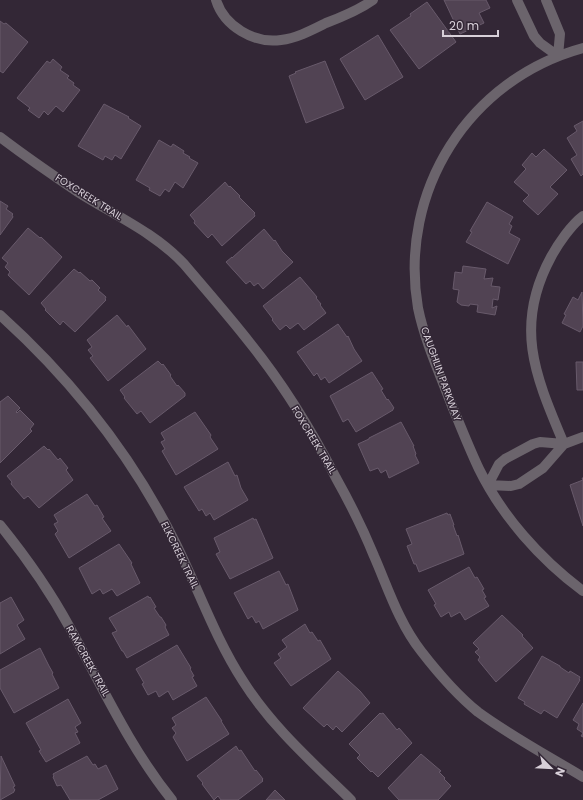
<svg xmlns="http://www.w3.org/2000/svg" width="583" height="800" font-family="Poppins,sans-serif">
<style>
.building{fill:#514353;stroke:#685a6b}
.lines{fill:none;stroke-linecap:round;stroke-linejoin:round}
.minor{stroke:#6b646c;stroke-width:10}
.labels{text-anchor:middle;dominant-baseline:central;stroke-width:3;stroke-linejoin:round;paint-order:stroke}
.street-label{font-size:10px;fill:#d8d0d9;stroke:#332736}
</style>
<rect width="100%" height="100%" fill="#332736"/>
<path class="building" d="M444,0H486L490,8L479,13L484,23L460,34Z
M427,2L456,42L419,69L390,30L411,16L410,14Z
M0,21L4,24L6,23L28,42L3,73L0,71Z
M378,35L403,77L365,100L340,59Z
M53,59L62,67L60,70L69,76L67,78L74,83L73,85L80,90L63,112L56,106L48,115L44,111L39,118L28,110L30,108L17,98L47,61L50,63Z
M325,61L344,108L306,123L289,76L296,73L295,72Z
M104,104L129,117L128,118L141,126L121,159L115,155L112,160L105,156L103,160L78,146Z
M583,121V174L581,176L571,159L577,155L567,138L577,131L574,126Z
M159,140L171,147L173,144L184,151L183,153L190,157L189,158L198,163L183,188L175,182L169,192L165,189L160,196L149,190L150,188L136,180Z
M544,149L567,170L550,187L558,194L538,215L523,201L529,195L514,182L526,169L522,165L532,153L536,157Z
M225,182L229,187L230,186L240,196L239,197L255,213L254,214L255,216L222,246L212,234L208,238L194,223L195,221L190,215Z
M0,201L8,206L6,209L13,214L12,215L13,217L0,235Z
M487,202L513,217L509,224L512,226L509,233L520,239L508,264L466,242L472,232L470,231Z
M28,228L40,238L41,237L62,257L29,295L8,275L10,272L5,267L8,263L2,258Z
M264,229L274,241L275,240L282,251L293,262L263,289L258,283L254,286L250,281L246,284L226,262L232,257V258Z
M463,266L486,269L484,279L493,278L491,286L500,287L498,300L493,299L492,308L497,306L495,315L477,312L478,305L470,304L469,306L461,305L457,302L459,290L453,289L455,272L462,273Z
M74,269L79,273L80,272L90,281L92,280L100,288L98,290L106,297L105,299L106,300L75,332L63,321L60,325L45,310L46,309L41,303Z
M300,277L317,297L316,298L321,304L320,305L326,313L304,330L298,323L290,329L286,325L280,330L272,320L273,319L263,306Z
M582,292L583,326L580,332L562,323L566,315L564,314L573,297L578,300Z
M117,315L127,327L128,325L146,349L108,381L90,358L93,356L88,350L92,347L87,340Z
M338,324L347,337L348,336L354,349L362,361L329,383L325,377L321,380L317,373L314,376L297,352Z
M158,361L162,365L163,364L171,375L170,376L177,386L178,385L185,393V396L150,423L141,411L137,414L124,398L125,397L120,390Z
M576,362H583V390H577Z
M372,372L383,389L381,390L387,400L388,399L394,408L393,409V410L356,432L348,419L343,422L330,396Z
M8,396L20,408L16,412L17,413L20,410L34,424L30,429L32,431L0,463V402Z
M195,412L211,435L210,437L218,449L176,475L162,451L165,449L161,442L165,440L161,433Z
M401,422L414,446H413L416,454L415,455L419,463L389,478L386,470L381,473L378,468L370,471L358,444L369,439V438Z
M44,446L48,450L49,449L58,460L60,458L68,468L66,470L73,480L39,508L28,496L24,499L11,484L12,482L7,476Z
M228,462L235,476L237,475L241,488L248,500L214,520L210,513L206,516L202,509L199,511L184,487Z
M582,478H583V526L570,485L583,480Z
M87,494L95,506L97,505L104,517L102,518L111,531L69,558L55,534L58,531L54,524L58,522L54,515Z
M447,513L448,515L450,514L454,525H453L457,536L458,535L464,554L419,572L416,564H414L407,546L412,544L406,529Z
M253,518L254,520L256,519L273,558L230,579L216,554L220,552L214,538Z
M119,544L132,563L131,564L140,583L117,596L112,589L103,594L100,589L92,594L79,568Z
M469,567L475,578L477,577L484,589L482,590L486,597L484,598L489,606L465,620L460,612L451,617L449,612L441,617L434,605L436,604L428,590Z
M279,571L286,585L288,584L298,610L263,629L259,621L256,623L252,616L248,619L234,593Z
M148,596L149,598L150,597L156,607L154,608L160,617H161L166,625L165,627L169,635L127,658L123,651H122L112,633L117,631L109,618Z
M11,597L24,620L17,625L25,639L0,654V603Z
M502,615L523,635L522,636L533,648L496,682L478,660L480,657L475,652L479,649L473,643Z
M305,624L310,633L312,632L318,641L320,640L331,659L291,686L274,663L281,658L278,654L287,647L282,640Z
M177,645L191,668L190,669L194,676L192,677L197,686L173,700L168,691L159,697L156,691L148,695L142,684L144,683L136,669Z
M40,648L49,666L53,673L52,674L59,688L14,713L0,688V670Z
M542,656L560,666V667L569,673L570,671L580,677L579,679L580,680L557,718L544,710L541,714L524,704L525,702L518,698Z
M338,671L360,691L370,703L342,732L336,726L333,730L327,724L324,727L303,708Z
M206,697L222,721H221L229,734L187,761L173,737L176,733L172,728L176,725L172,718Z
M68,699L81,723L75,727L78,732L75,733L80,743L46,762L39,751L41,750L26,723Z
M583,703V737L581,736L583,733L577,729L579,724L573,720Z
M380,713L381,714L383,713L397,730L399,728L412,743L378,777L372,771L371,772L357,758L360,755L349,744Z
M236,746L239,751L241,750L255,771L256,770L263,779L262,780L263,781L238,800H221L218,796L214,800L202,784L203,783L197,776Z
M421,754L441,771L439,772L445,778L444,779L451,786L438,800H399L388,788Z
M1,756L15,786L13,787L15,790L14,791V792L0,800Z
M87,756L93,765L95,764L98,769L106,765L118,789L98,800H70L61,785L57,786L53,777L54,776L53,774Z
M275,790L285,800H266Z"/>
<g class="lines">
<path class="minor" d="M216,0C224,26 254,44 281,40C297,38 312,30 326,23C342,17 359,10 373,0
M517,0L534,36L540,43L558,56
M546,0L560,34L558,56
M583,48C469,79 398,191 418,308C425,342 440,374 452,406C461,427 469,448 479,469C502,516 540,559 583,591
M0,137C25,156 51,174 78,192C114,215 154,232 184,264C206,290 229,316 250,343C283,384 312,431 336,478C350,503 363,529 374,556C388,588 399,623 421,651C438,673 457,695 478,712C511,736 548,756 583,777
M0,315C71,379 132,456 175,542C198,588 215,638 243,681C272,727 312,762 351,800
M564,444C536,377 513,327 551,257C558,244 571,225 583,216
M564,444L543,468L519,484L511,486L488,485L499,464L505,459L533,444L540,442L564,444L583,437
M0,525C26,557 50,591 70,628C102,686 130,748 172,800"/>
</g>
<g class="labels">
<g class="street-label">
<text transform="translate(89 197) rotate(32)">FOXCREEK TRAIL</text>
<text transform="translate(441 374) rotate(70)">CAUGHLIN PARKWAY</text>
<text transform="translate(314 440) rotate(59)">FOXCREEK TRAIL</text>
<text transform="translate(180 555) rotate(64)">ELKCREEK TRAIL</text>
<text transform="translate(88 661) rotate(61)">RAMCREEK TRAIL</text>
</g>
</g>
<g transform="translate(551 768) rotate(114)" stroke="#332736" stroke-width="3" paint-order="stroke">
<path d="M0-3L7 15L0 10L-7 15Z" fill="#d8d0d9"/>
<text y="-6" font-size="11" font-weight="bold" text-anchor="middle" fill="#d8d0d9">N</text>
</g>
<path d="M443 30v6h55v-6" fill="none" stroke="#d8d0d9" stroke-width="2"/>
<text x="449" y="30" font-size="12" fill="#d8d0d9" stroke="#332736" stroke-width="3" paint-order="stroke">20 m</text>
</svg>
